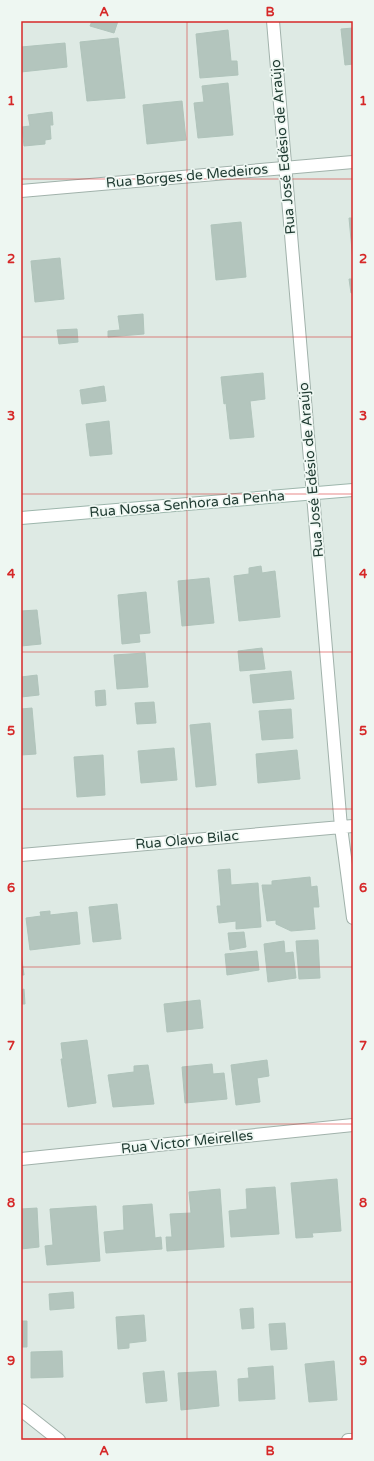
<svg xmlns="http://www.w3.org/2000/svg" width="374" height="1461" font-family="'Varela Round',sans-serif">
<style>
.building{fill:#b3c5bd;stroke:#b0c4bb}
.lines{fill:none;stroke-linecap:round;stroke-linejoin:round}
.street-casing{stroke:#a1b2ab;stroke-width:14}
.secondary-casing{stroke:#9db6ac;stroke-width:14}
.street{stroke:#fff;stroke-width:12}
.secondary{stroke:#fff;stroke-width:12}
.grid{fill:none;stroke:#d62828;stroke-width:1;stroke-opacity:0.55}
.labels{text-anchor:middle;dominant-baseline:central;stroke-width:3.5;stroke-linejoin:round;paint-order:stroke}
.street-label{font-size:14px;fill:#1f3a31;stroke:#eef7f2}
.neatline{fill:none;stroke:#d62828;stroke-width:1.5}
.grid-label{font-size:13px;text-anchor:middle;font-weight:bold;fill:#d62828}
</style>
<rect width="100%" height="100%" fill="#deeae4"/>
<path class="building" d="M92,21H118L114,33L90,26Z
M353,28V64L345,65L341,29Z
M228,30L231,61H237L238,75L200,78L196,34Z
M118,38L125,98L87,101L80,42Z
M65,43L67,67L21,72V47Z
M228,83L233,135L198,138L194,103L204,102L202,86Z
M182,101L186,140L147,144L143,105Z
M52,112L53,125H50L51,139L45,140V144L24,146L22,127L30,126L28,115Z
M349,218H353V261Z
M241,222L246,277L216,280L211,225Z
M60,258L64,299L35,302L31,261Z
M349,279H353V293H351Z
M143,314L144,334L108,337V331L120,330L118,316Z
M77,329L78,342L59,344L57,330Z
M263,373L265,399L250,401L254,437L230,439L226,403L224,404L221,377Z
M104,386L106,401L82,404L80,390Z
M109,421L112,454L90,456L86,424Z
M261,566L262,573L275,571L280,617L239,621L234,576L249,574V568Z
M209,578L214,623L182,626L178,581Z
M146,592L150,633L139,634L140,642L122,644L118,595Z
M37,610L41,644L21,646V611Z
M262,648L265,669L240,671L238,651Z
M145,653L148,687L117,689L114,655Z
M291,671L294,699L253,703L250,675Z
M37,675L39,695L21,697V677Z
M105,690L106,705L96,706L95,691Z
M154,702L156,723L137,724L135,703Z
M32,708L36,754L21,755V709Z
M291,709L293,738L262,740L259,711Z
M210,723L216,785L196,787L190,725Z
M174,748L177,780L141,783L138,751Z
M297,750L300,779L258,783L256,754Z
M103,755L105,795L77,797L74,757Z
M230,869L231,885L258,883L261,927L236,929V921L219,923L217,906H221L218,870Z
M310,877L311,887L317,886L319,907H313L315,929L291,931L276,924V920L267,921L262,885H272V881Z
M117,904L121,939L93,942L89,907Z
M50,911V915L77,912L80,944L30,950L26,918L41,916L40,912Z
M244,932L246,947L230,950L228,933Z
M318,940L320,978L299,979L296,941Z
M284,941L285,953L293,952L296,978L268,982L264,944Z
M257,951L259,970L227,975L225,954Z
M21,953L24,975H21Z
M24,989L25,1004H21V990Z
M200,1000L203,1028L167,1032L164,1004Z
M87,1040L96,1103L68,1107L61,1059H63L61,1043Z
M267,1060L269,1076L257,1078L260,1102L236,1105L231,1065Z
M212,1064L213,1074L224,1073L227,1099L185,1103L182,1067Z
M148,1065L154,1104L113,1107L108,1075L134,1072V1066Z
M337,1179L341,1231L312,1233L313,1237L296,1238L291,1183Z
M275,1187L279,1234L231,1237L229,1211L247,1209L246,1189Z
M220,1189L224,1247L167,1251L166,1237H172L170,1214L191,1213L189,1192Z
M152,1204L155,1238L161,1237L162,1249L106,1253L104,1232L124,1230L123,1206Z
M96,1206L100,1261L47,1265L45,1246L53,1245L50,1209Z
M37,1208L39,1247L21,1249V1209Z
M73,1292L74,1308L50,1310L49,1294Z
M253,1308L254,1328L242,1329L240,1309Z
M144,1315L146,1341L129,1343V1348L118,1349L116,1317Z
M21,1321H27V1347H21Z
M285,1323L287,1349L271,1350L269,1324Z
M62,1351L63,1377L31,1378V1352Z
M334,1361L337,1400L309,1402L305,1364Z
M273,1366L275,1399L239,1401L238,1379L249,1378L248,1368Z
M164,1371L167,1401L146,1403L143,1373Z
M216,1371L219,1406L181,1410L178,1373Z"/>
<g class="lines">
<g class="street-casing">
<path id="street" d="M273,21L341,827L353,918
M21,191L353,162
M21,855L353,826
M21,1159L353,1125
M21,1410L59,1440
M348,1440H353"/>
</g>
<g class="secondary-casing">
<path id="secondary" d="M21,518L353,490"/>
</g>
<use href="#street" class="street"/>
<use href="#secondary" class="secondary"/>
</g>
<path class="grid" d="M187,21V1440M21,179H353M21,337H353M21,494H353M21,652H353M21,809H353M21,967H353M21,1124H353M21,1282H353"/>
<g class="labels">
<g class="street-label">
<text transform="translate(283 147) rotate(-95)">Rua José Edésio de Araújo</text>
<text transform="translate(187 176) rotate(-5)">Rua Borges de Medeiros</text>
<text transform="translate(311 470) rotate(-95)">Rua José Edésio de Araújo</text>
<text transform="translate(187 504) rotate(-5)">Rua Nossa Senhora da Penha</text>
<text transform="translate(187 840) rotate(-5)">Rua Olavo Bilac</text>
<text transform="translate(187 1142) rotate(-6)">Rua Victor Meirelles</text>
</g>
</g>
<rect width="374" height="1461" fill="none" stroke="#eef7f2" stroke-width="44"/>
<rect x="22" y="22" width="330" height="1417" class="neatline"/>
<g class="grid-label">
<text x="104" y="16">A</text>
<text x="270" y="16">B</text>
<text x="11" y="105">1</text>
<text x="363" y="105">1</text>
<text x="11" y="263">2</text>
<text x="363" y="263">2</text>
<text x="11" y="420">3</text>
<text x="363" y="420">3</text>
<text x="11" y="578">4</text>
<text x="363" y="578">4</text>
<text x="11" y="735">5</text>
<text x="363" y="735">5</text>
<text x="11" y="892">6</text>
<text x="363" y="892">6</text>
<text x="11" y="1050">7</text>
<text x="363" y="1050">7</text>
<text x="11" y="1207">8</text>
<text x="363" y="1207">8</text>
<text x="11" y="1365">9</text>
<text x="363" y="1365">9</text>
<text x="104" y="1455">A</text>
<text x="270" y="1455">B</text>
</g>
</svg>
